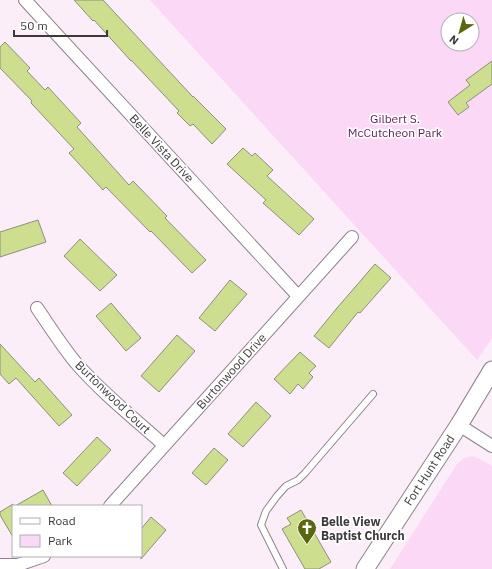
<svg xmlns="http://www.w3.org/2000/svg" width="492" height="569" font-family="'IBM Plex Sans',sans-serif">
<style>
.green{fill:#fbd8f6;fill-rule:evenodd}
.building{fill:#cdde8f;stroke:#8c8f82}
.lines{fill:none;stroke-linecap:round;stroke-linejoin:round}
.lane-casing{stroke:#8d828b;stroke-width:8}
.street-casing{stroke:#8d828b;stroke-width:14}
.secondary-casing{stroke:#8d828b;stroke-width:19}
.lane{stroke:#fff;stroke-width:6}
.street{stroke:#fff;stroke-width:12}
.secondary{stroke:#fff;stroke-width:17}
.labels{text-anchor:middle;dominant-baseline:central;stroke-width:3.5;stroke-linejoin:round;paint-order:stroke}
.park-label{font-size:12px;fill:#63195d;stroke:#fff}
.street-label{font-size:12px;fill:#3d383c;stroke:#fff}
.poi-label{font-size:12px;font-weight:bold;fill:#3d383c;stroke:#fff;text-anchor:start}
</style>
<rect width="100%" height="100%" fill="#fbeef8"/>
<path class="green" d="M150,0H492V338L477,360ZM448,20H472V44H448Z
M471,456L478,458L492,466V569H390L457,464L464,458Z"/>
<path class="building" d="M74,0H103L193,97V96L226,129L212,144L193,124L190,126L177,113L179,111L131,60V61L94,20L93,21Z
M5,42L30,68L27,71L45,90L48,87L81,123L77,127L129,185L133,181L167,216L165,218L206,260L192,273L151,231L150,232L106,187L103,190L69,153L74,149L31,103L32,101L0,68V47Z
M492,61V84L466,103L469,107L458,115L448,102L470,85L466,80Z
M243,148L252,156L255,153L273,170L267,176L314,219L299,235L263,203L266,200L227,164Z
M38,220L46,242L0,257V232Z
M80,239L117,275L100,291L64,256Z
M375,264L391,278L360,313L358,312L329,348L314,336L337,308Z
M230,280L247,294L215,331L199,318Z
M111,303L141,338L126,351L96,316Z
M177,335L195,351L159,392L141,376Z
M0,344L35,382L39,378L72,415L59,426L16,378L9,384L0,374Z
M300,352L316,366L309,373L313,377L303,389L298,384L290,394L274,379Z
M256,402L271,416L243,447L228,434Z
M97,437L111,450L77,486L63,473Z
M214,448L228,460L206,485L192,473Z
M43,490L52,506H15Z
M13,504V537L0,515V512Z
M301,510L331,562L319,569H305L282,529L291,524L287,518Z
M151,517L166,530L141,559V529Z"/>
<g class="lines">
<g class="lane-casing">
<path id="lane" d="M283,569L261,525L266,511L277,496L286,486L298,480L305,473L373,394"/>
</g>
<g class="street-casing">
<path id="street" d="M25,0L298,296
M37,308C50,327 62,346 76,363C102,393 135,419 164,445
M459,425L492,446
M110,506L352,237
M0,565H18L44,556"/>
</g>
<g class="secondary-casing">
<path id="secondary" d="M365,569L459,425L492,370"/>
</g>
<use href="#lane" class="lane"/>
<use href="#street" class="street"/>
<use href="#secondary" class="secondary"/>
</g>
<defs>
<g id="church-pin" transform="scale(1)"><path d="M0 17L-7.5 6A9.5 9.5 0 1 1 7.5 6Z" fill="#5a670e" stroke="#fff"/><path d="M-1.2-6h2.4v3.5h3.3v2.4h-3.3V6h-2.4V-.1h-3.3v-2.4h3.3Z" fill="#fff"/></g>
</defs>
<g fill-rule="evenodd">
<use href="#church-pin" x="307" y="528"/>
</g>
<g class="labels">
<g class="park-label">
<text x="395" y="118">Gilbert S.<tspan x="395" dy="14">McCutcheon Park</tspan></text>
</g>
<g class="street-label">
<text transform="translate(162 148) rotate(47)">Belle Vista Drive</text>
<text transform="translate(231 371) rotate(-48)">Burtonwood Drive</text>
<text transform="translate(113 397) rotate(44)">Burtonwood Court</text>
<text transform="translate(429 470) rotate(-57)">Fort Hunt Road</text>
</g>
<g class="poi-label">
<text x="321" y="521">Belle View<tspan x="321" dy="14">Baptist Church</tspan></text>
</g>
</g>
<rect x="12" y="505" width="130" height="52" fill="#ffffff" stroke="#b1afb1"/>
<rect x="20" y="518" width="20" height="6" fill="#ffffff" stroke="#b1afb1"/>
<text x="48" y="525" font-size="12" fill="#3d383c">Road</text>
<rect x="20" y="535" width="20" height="12" fill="#fbd8f6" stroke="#b1afb1"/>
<text x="48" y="545" font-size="12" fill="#3d383c">Park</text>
<g transform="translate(460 32) rotate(217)"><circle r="19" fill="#ffffff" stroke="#b1afb1"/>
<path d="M0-3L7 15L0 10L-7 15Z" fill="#5a670e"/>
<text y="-6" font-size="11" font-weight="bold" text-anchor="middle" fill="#3d383c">N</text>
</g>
<path d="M14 30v6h93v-6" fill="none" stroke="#3d383c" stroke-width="2"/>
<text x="20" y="30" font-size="12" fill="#3d383c" stroke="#ffffff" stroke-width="3" paint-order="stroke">50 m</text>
</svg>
